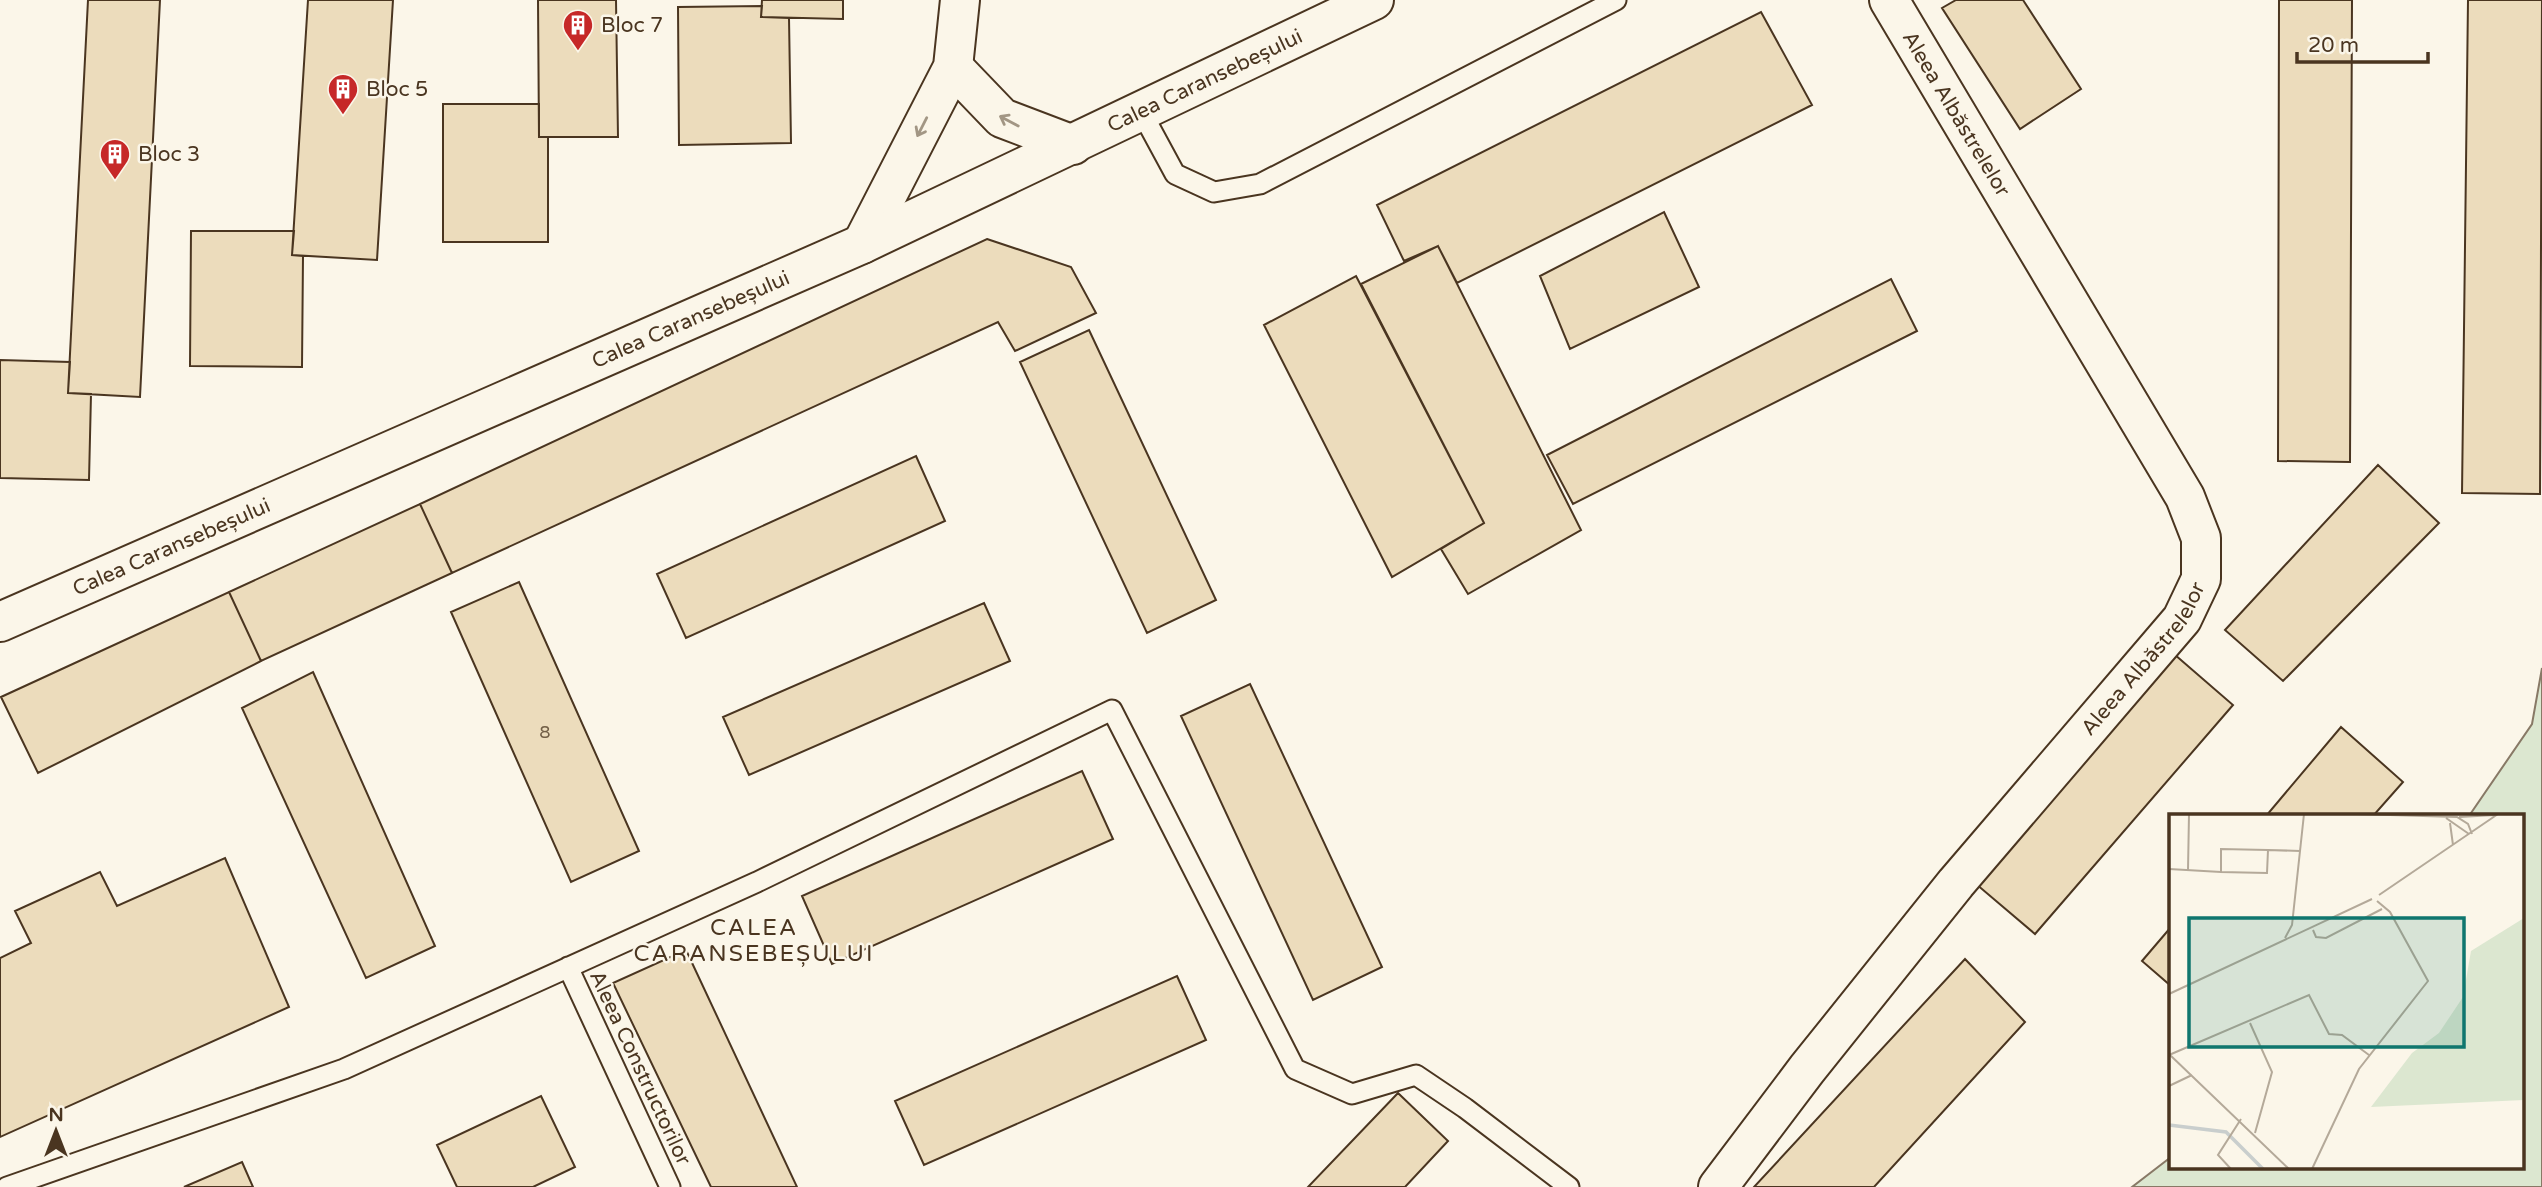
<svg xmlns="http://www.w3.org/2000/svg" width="2542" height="1187" font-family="'Varela Round',sans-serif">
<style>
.green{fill:#dce7d0;stroke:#887966;stroke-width:2}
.building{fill:#ecdcbc;stroke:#4a3520;stroke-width:2}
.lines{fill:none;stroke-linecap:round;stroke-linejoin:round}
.lane-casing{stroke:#4a3520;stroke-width:23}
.street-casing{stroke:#4a3520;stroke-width:42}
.primary-casing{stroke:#4a3520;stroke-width:42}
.lane{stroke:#fbf6e9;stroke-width:19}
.street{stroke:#fbf6e9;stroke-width:38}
.primary{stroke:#fbf6e9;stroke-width:38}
.oneway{stroke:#a29684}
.labels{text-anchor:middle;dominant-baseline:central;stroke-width:5;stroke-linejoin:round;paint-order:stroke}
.number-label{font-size:18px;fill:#725f47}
.poi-label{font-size:21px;fill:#4a3520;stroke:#fbf6e9;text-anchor:start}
.street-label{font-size:21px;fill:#4a3520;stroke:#fbf6e9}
.neighbourhood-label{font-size:23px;letter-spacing:2px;fill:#4a3520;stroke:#fbf6e9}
.inset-river{fill:none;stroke:#c9cecd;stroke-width:3.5}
.inset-road{fill:none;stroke:#b4a999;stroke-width:2}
.view{fill:#0f766e;fill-opacity:0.15;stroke:#0f766e;stroke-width:3.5}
.inset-edge{fill:none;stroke:#4a3520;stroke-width:3.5}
</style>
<rect width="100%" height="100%" fill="#fbf6e9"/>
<path class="green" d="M2542,668V1187H2132L2171,1157V1168H2523V816H2469L2532,724Z"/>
<path class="building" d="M88,0H160L140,397L68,393Z
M308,0H393L377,260L292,255Z
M538,0H616L618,137H539Z
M762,0H843V19L761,17Z
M1956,0H2023L2081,89L2020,129L1942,8Z
M2279,0H2352L2350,462L2278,461Z
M2468,0H2542L2540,494L2462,493Z
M762,6L761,17L789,18L791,143L679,145L678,7Z
M1761,12L1812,105L1457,283L1438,246L1404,261L1377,205Z
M443,104H539V137H548V242H443Z
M1664,212L1699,287L1570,349L1540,276Z
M191,231H294L292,255L303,256L302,367L190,366Z
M987,239L1071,267L1096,313L1015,351L998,322L452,573L420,504Z
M1438,246L1581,530L1468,594L1441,549L1484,523L1361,284Z
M1356,276L1484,523L1392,577L1264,325Z
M1891,279L1917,331L1573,504L1547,455Z
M1089,330L1216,600L1147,633L1020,362Z
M0,360L70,362L68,393L91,394L89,480L0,478Z
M916,456L945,521L686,638L657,574Z
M2378,465L2439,523L2283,681L2225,630Z
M420,504L452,573L261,661L229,592Z
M519,582L639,851L571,882L451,612Z
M229,592L261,661L38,773L1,697Z
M984,603L1010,661L749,775L723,717Z
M2174,654L2233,705L2035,934L1976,884Z
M313,672L435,946L366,978L242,708Z
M1250,684L1382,967L1313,1000L1181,716Z
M2341,727L2403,782L2373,816H2266Z
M1082,771L1113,839L832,964L802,896Z
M225,858L289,1007L0,1137V958L31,943L15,911L100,872L117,906Z
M2171,927V986L2142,961Z
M686,950L797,1187H711L613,983Z
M1965,959L2025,1022L1874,1187H1754Z
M1177,976L1206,1040L924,1165L895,1101Z
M1398,1093L1448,1141L1405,1187H1308Z
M541,1096L575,1167L533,1187H457L437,1145Z
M242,1162L253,1187H184Z"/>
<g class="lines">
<g class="lane-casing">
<path id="lane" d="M1142,113L1175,174L1214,192L1260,184L1616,0
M568,967L670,1187
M7,1187L344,1069L757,882L1112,710L1295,1069L1352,1094L1416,1075L1465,1108L1569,1187"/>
</g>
<g class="street-casing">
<g id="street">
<path d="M953,67L1002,118L1073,145"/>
<path d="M862,244L953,67L960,0"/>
<path id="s1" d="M1718,1187L1807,1069L1956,883L2182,619L2201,579V538L2185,497L1889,0"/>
</g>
</g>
<g class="primary-casing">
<g id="primary">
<path id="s2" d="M0,622L862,244L1374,0"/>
</g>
</g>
<use href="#lane" class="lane"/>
<use href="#street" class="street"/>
<use href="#primary" class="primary"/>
</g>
<defs><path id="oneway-shaft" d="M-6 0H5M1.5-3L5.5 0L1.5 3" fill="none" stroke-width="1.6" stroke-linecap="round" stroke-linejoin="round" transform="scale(1.75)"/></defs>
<g class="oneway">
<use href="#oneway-shaft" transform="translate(1009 121) rotate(-152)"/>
<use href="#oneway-shaft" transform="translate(922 127) rotate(117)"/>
</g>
<defs>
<g id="building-pin" transform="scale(1.575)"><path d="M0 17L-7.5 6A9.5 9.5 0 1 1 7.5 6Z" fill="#c62828" stroke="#fbf6e9"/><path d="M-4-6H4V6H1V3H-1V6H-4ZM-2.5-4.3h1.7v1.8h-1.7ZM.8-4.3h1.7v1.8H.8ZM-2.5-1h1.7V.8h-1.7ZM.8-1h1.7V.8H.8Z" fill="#fff"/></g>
</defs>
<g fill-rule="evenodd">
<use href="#building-pin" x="578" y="25"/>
<use href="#building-pin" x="343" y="89"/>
<use href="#building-pin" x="115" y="154"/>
</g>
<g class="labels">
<g class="number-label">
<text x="545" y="732">8</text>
</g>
<g class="poi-label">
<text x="601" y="25">Bloc 7</text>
<text x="366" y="89">Bloc 5</text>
<text x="138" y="154">Bloc 3</text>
</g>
<g class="street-label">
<text stroke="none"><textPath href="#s2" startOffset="1321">Calea Caransebeșului</textPath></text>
<text transform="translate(1956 114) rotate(59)">Aleea Albăstrelelor</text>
<text stroke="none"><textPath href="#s2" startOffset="754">Calea Caransebeșului</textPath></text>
<text stroke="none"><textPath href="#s2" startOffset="187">Calea Caransebeșului</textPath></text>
<text stroke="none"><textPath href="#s1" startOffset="679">Aleea Albăstrelelor</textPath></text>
<text transform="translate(640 1068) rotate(65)">Aleea Constructorilor</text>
</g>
<g class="neighbourhood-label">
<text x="754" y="928">CALEA<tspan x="754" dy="26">CARANSEBEȘULUI</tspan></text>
</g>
</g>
<g transform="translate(2169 814)">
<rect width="355" height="355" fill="#fbf6e9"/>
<path d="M355,104V286L202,293L243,239L270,219L294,183L302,137Z" fill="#dce7d0"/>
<path class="inset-river" d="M0,311L57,318L94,355"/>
<path class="inset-road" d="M187,0L288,3L299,10L303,20M290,3L326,1M277,4L300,20M281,9L284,31M99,36L98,59L52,58V35L99,36L131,37M0,55L52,58M19,56L20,0M210,81L329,0M144,116L147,123L157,124L213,95M116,124L123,111L135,0M0,180L203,85M81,209L103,258L86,319M0,240L120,355M0,241L140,181L160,220L173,221L200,241M0,272L23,261M62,355L49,341L72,305M143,355L190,255L259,167L221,98L208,87"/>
<path class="view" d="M20,104H295V233H20Z"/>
<rect width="355" height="355" class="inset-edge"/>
</g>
<g transform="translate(56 1131)" stroke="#fbf6e9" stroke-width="5" paint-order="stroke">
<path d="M0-5L12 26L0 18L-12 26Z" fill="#4a3520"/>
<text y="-10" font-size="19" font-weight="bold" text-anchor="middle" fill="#4a3520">N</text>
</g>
<path d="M2297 52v10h131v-10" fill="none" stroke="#4a3520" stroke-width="3.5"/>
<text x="2308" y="52" font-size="21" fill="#4a3520" stroke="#fbf6e9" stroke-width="5" paint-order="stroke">20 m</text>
</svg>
